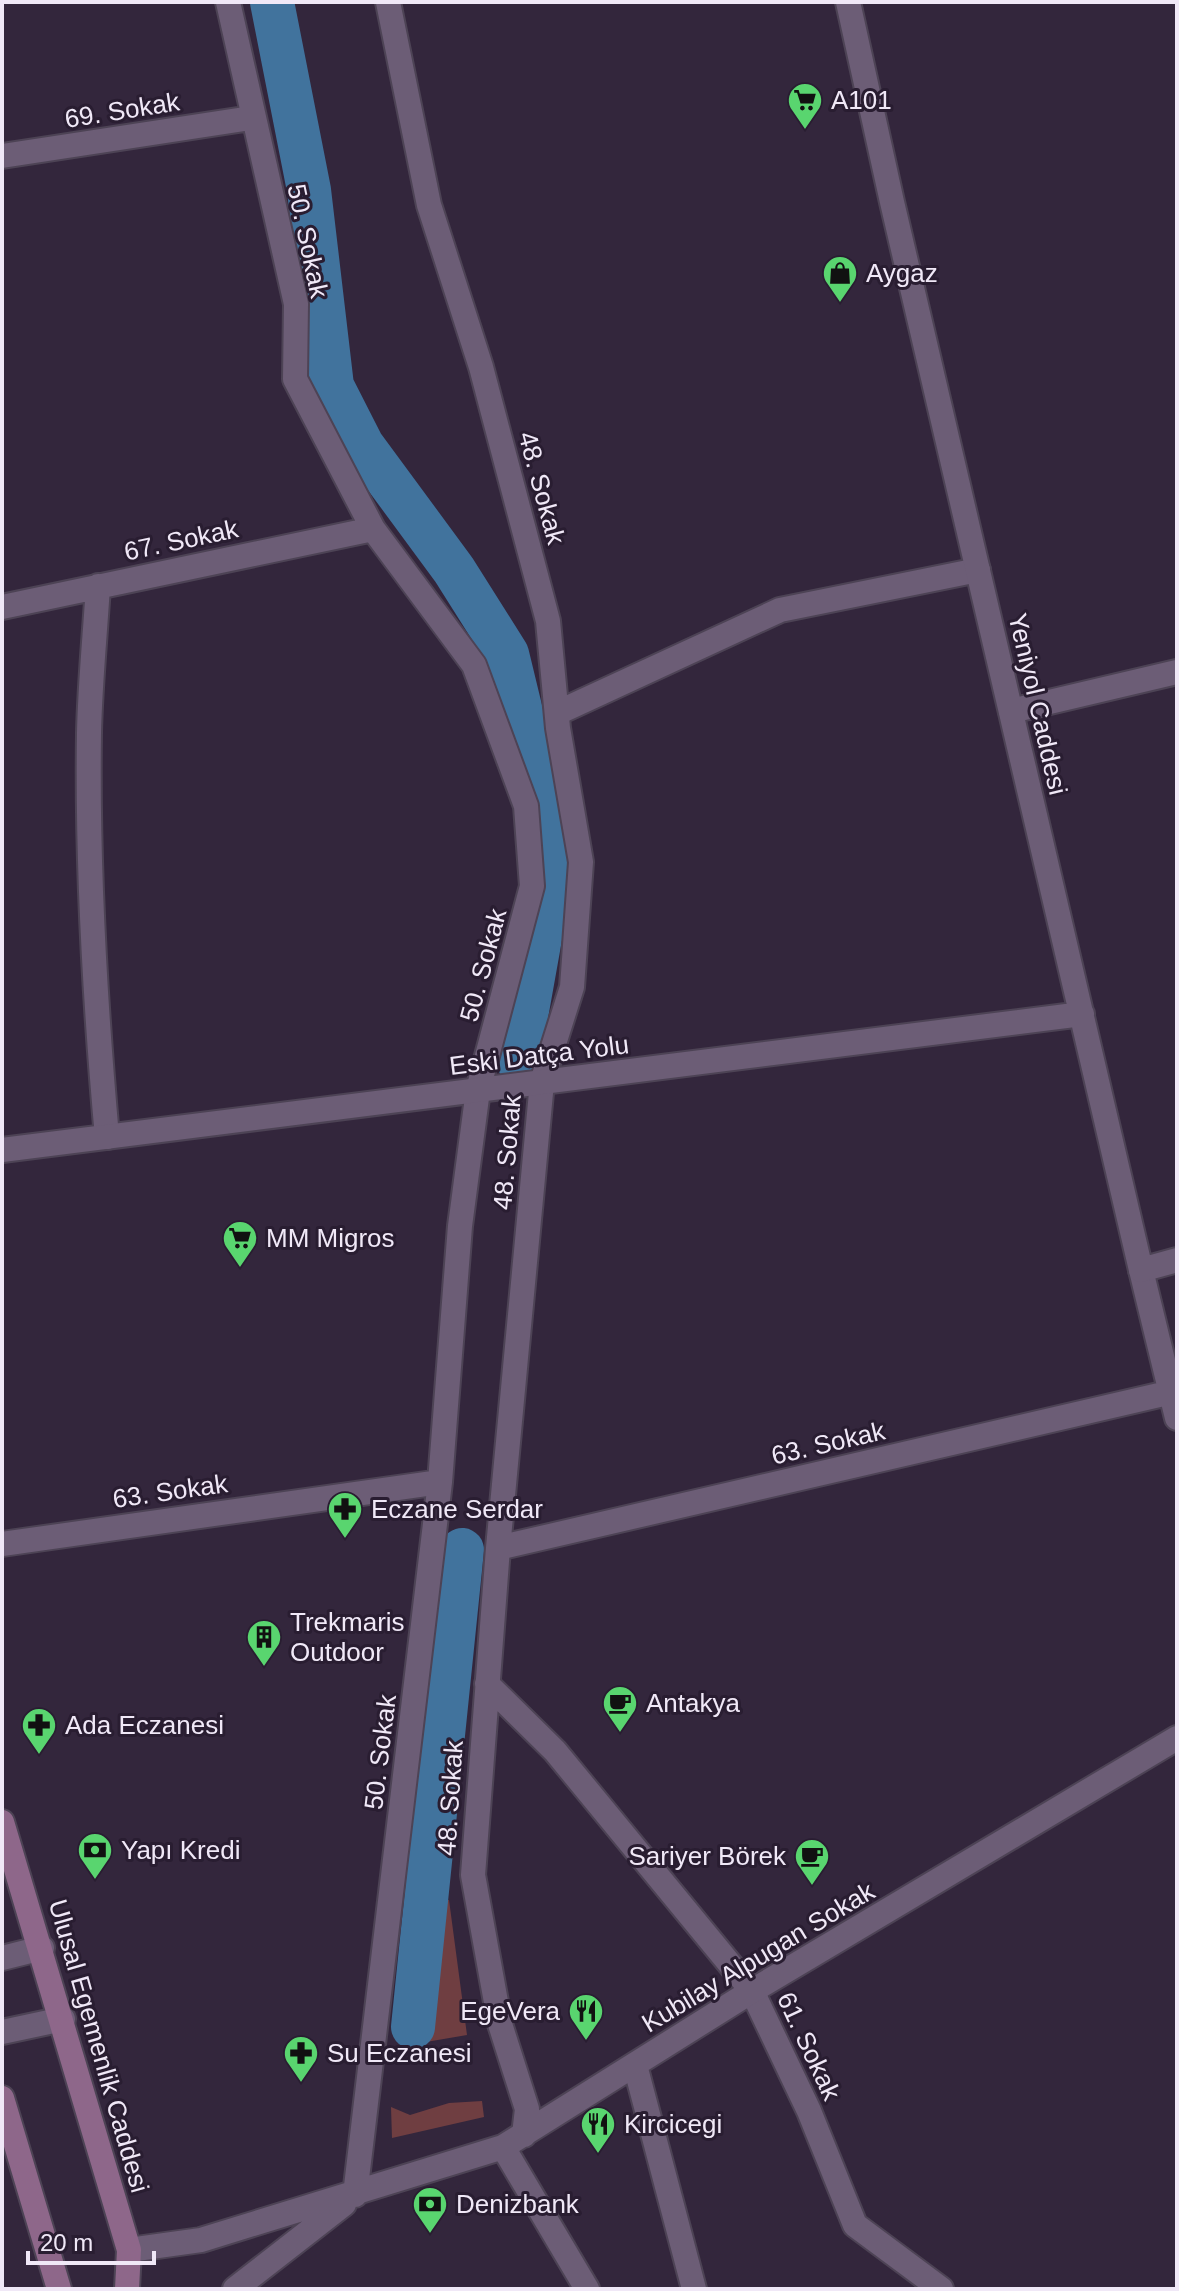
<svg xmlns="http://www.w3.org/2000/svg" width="1179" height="2291" font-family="Helvetica,sans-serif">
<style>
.green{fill:#6f3e41}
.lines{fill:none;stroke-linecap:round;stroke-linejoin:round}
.canal{stroke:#41739d;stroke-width:44}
.pedestrian-casing{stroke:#4d4355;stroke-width:28}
.minor-casing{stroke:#4d4355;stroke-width:28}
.tertiary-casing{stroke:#4d4355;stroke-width:28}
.secondary-casing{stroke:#4d4355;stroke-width:28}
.pedestrian{stroke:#6c5d76;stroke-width:24}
.minor{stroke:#6c5d76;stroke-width:24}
.tertiary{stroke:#6c5d76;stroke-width:24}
.secondary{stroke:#8e678a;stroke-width:24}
.labels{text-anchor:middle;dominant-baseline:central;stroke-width:6;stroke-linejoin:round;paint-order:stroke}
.poi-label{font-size:26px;fill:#f0e8f7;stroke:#291d31;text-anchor:start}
.street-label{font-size:26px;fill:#f0e8f7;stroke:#291d31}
</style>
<rect width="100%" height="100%" fill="#33263c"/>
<path class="green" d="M449,1900L467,2035L426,2042L434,1902Z
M482,2101L484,2117L392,2138L391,2107L410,2115L449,2103Z"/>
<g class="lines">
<path class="canal" d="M272,2L309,190L332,386L362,445L454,570L507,654L529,745L552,871L518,1061
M413,2027L462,1550"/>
<g class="pedestrian-casing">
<path id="pedestrian" d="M752,1991L809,2111L855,2225L941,2289"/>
</g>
<g class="minor-casing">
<path id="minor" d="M228,2L296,304L295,379L373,529L474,665L526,806L532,886L478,1090L460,1226L440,1482L355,2195
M388,2L429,205L481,367L548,621L558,728L581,862L572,987L542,1082L498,1548L473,1875L500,2024L527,2109L524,2135
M2,156L251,118
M98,586C95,635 90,684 89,733C87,868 95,1003 107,1137
M2,607L373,529
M1011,711L1177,672
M557,713L780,610L978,570
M1141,1270L1177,1418
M2,1544L440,1482
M498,1548L1172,1392
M487,1684L555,1751L752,1991
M635,2065L694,2289
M503,2147L587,2289
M129,2250L201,2240L503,2147L752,1991L1177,1738
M235,2289L344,2204"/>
</g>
<g class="tertiary-casing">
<path id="tertiary" d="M848,2L892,202L1141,1270L1177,1260
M2,1150L1082,1014
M2,1958L42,1948
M2,2032L63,2019"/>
</g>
<g class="secondary-casing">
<path id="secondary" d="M2,1822L129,2250L127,2289
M2,2098L59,2289"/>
</g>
<use href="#pedestrian" class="pedestrian"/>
<use href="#minor" class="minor"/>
<use href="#tertiary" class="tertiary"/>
<use href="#secondary" class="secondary"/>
</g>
<defs>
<g id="supermarket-pin" transform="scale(1.8)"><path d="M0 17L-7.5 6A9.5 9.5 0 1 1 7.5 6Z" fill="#59d56f" stroke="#291d31"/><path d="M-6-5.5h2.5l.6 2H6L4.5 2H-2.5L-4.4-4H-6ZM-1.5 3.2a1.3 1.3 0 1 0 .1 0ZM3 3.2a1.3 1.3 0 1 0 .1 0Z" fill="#111"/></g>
<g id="shop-pin" transform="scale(1.8)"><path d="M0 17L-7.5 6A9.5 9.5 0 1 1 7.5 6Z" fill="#59d56f" stroke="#291d31"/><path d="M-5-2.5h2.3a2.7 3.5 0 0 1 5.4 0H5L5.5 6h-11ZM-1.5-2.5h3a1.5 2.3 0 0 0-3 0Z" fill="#111"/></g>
<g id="pharmacy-pin" transform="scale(1.8)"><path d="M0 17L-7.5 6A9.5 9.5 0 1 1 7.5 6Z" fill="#59d56f" stroke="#291d31"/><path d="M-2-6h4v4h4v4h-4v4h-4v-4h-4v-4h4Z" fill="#111"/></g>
<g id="building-pin" transform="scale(1.8)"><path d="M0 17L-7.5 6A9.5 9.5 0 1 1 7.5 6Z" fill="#59d56f" stroke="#291d31"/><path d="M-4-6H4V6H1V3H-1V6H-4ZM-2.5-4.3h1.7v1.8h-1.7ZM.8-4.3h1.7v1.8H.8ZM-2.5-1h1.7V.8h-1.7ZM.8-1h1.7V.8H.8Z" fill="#111"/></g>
<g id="cafe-pin" transform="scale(1.8)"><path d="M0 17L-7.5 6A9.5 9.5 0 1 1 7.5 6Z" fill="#59d56f" stroke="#291d31"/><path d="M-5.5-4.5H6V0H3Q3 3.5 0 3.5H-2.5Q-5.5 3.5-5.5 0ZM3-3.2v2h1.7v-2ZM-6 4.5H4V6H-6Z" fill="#111"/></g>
<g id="bank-pin" transform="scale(1.8)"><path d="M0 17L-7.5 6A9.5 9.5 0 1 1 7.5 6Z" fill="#59d56f" stroke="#291d31"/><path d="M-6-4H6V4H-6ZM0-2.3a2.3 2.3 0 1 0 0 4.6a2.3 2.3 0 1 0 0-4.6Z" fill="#111"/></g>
<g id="restaurant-pin" transform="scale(1.8)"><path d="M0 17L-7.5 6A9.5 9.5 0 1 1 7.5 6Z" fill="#59d56f" stroke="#291d31"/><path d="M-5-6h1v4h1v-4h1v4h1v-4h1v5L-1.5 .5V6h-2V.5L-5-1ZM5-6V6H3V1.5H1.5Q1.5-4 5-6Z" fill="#111"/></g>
</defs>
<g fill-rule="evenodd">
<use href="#supermarket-pin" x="805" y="100"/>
<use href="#shop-pin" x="840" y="273"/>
<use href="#supermarket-pin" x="240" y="1238"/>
<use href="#pharmacy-pin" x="345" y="1509"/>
<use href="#building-pin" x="264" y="1637"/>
<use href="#cafe-pin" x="620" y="1703"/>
<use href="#pharmacy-pin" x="39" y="1725"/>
<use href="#bank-pin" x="95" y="1850"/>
<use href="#cafe-pin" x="812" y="1856"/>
<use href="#restaurant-pin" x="586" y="2011"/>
<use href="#pharmacy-pin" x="301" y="2053"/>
<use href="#restaurant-pin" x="598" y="2124"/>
<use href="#bank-pin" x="430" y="2204"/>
</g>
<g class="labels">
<g class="poi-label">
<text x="831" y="100">A101</text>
<text x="866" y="273">Aygaz</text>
<text x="266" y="1238">MM Migros</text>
<text x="371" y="1509">Eczane Serdar</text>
<text x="290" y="1622">Trekmaris<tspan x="290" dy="30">Outdoor</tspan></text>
<text x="646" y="1703">Antakya</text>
<text x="65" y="1725">Ada Eczanesi</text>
<text x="121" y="1850">Yapı Kredi</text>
<text x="786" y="1856" text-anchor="end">Sariyer Börek</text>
<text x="560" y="2011" text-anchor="end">EgeVera</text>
<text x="327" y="2053">Su Eczanesi</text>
<text x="624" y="2124">Kircicegi</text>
<text x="456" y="2204">Denizbank</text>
</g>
<g class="street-label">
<text transform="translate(122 110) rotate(-9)">69. Sokak</text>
<text transform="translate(308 241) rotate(78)">50. Sokak</text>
<text transform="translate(542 488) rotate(75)">48. Sokak</text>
<text transform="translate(181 540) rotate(-12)">67. Sokak</text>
<text transform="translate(1038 704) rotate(77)">Yeniyol Caddesi</text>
<text transform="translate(483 965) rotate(-75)">50. Sokak</text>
<text transform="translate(539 1055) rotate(-7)">Eski Datça Yolu</text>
<text transform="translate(507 1152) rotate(-85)">48. Sokak</text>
<text transform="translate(828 1443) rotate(-13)">63. Sokak</text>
<text transform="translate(170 1491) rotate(-8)">63. Sokak</text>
<text transform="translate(380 1752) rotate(-83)">50. Sokak</text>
<text transform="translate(450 1798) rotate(-86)">48. Sokak</text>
<text transform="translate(758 1957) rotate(-31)">Kubilay Alpugan Sokak</text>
<text transform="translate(99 2046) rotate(74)">Ulusal Egemenlik Caddesi</text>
<text transform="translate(809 2046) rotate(65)">61. Sokak</text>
</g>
</g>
<rect width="1179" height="2291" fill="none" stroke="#f0e8f7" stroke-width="8"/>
<path d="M28 2251v12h126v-12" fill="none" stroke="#f0e8f7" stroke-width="4"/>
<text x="40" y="2251" font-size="24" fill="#f0e8f7" stroke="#291d31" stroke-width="6" paint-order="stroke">20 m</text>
</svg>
